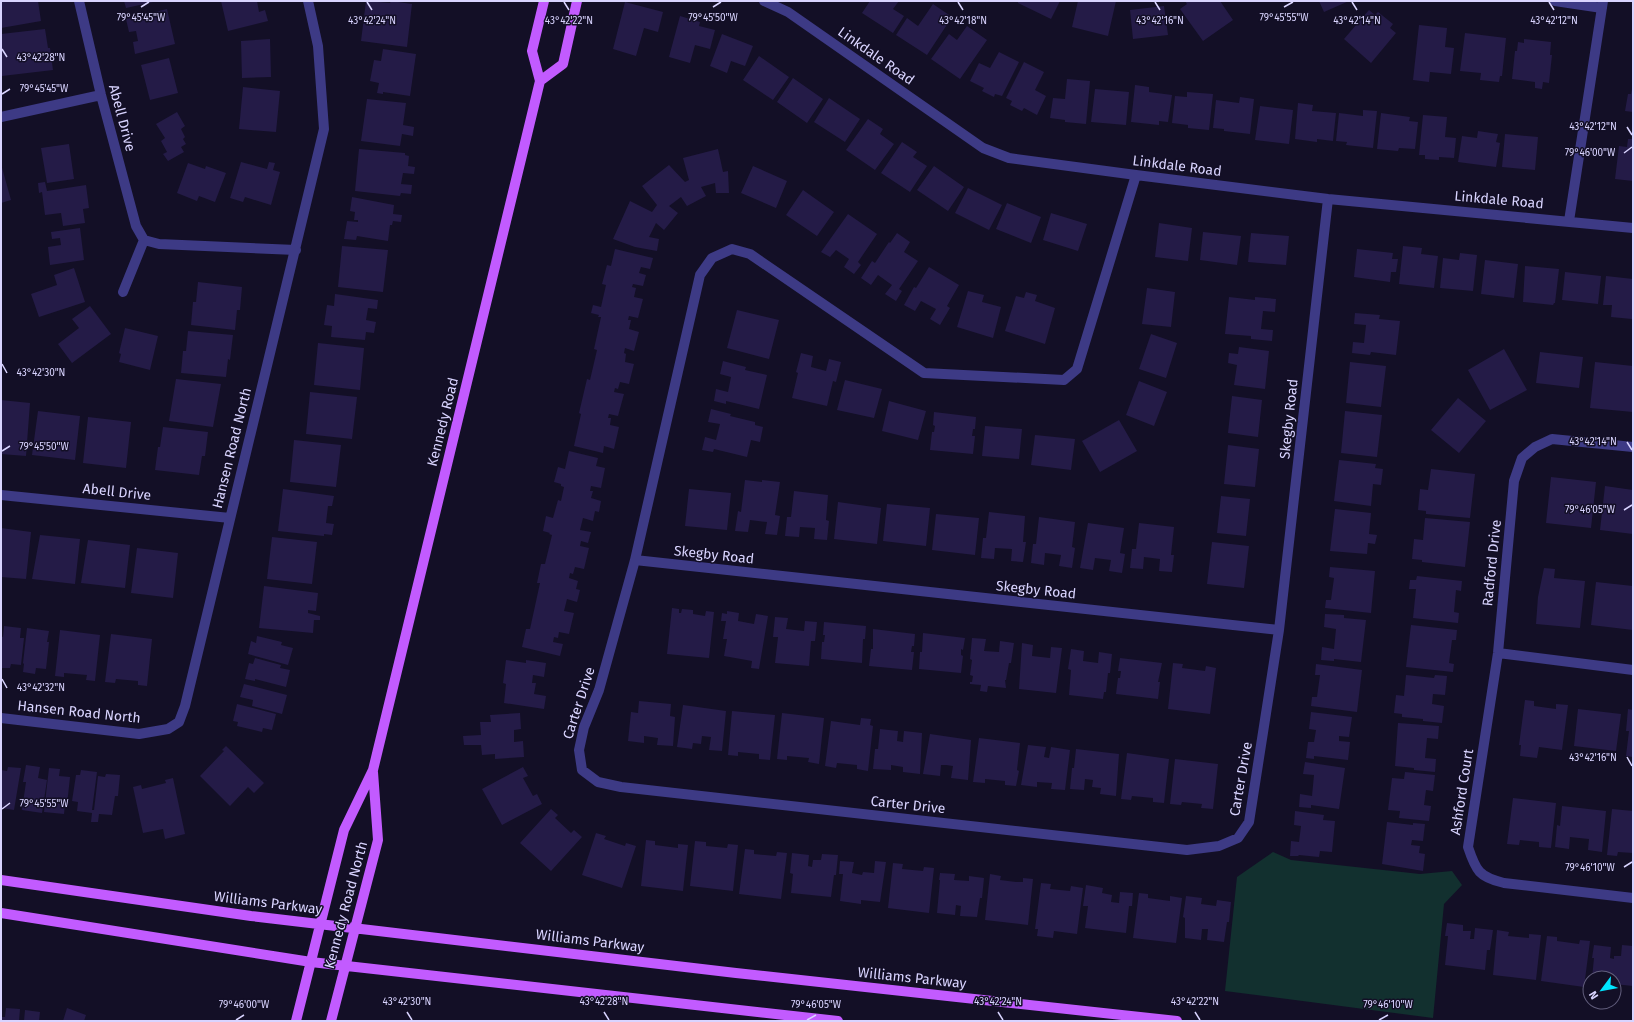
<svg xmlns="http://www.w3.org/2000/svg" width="1634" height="1022" font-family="'Fira Sans',sans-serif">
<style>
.green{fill:#12302f}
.building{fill:#241b47}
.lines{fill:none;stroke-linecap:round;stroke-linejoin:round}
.minor{stroke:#3d3a85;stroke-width:10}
.major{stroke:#c25bff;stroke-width:10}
.ticks{fill:none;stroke:#d9d4ff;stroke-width:1.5}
.labels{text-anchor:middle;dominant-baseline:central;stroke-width:3;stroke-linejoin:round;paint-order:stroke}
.street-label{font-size:14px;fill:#d9d4ff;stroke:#130f26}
.ticks-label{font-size:10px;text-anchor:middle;fill:#d9d4ff;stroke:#130f26;stroke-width:3;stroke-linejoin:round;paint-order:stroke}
</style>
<rect width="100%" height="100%" fill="#130f26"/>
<path class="green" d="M1273,852L1291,860L1420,874L1452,871L1462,885L1444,904L1433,1018L1225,991L1237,877Z"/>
<path class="building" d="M1,1H38L41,21L1,28Z
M124,1H153V2L126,8Z
M221,1H257L259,12L265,10L268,21L228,31Z
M366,1L390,3L391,1L412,4L407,47L361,41Z
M870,1H899L893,9L904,16L893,33L862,13Z
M1018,1H1060L1051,19L1018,3Z
M1078,1H1116L1108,36L1072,27Z
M1185,1H1220L1233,20L1203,41L1180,9L1187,4Z
M1319,1H1349L1324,12Z
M625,2L663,12L658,32L644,28L636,56L613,49Z
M933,4L952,17L927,55L896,35L907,18L918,26Z
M1164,6L1168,35L1133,39L1130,10Z
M167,9L175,44L135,54L133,42L138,41L136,31L129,32L126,19Z
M1369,10L1375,15L1378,12L1393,24L1390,28L1396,33L1371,63L1344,39Z
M680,16L700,22L699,26L715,30L710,49L695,45L690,63L669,57Z
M1419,25L1447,28L1445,47L1454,48L1451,74L1430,72L1429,82L1413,80Z
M967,26L987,40L960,79L931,59L949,34L957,40Z
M45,29L48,48H50L53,70L2,76L1,34Z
M1465,33L1506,38L1502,76H1500L1499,82L1480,80L1481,73L1460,71Z
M722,34L753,46L745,66L731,61L727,73L710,66Z
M270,39L271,77L242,78L241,41Z
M1524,39L1551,42L1550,55H1552L1549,83L1543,82L1542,89L1535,88V82L1512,79L1515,51H1517L1518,42L1524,43Z
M383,49L416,54L410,96L383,92V94L377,93L379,83L370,81L374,60L381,61Z
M999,52L1019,62L1002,96L995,94L994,97L982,91L984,88L970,81L979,63L990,68Z
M759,56L789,77L773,100L743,80Z
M169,58L178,93L150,100L141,65Z
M1024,62L1044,72L1035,90L1046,96L1037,115L1024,108L1022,111L1010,105L1012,101L1006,98Z
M793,78L823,99L807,123L777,102Z
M1067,79L1090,81L1086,124L1065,122V120L1050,118L1053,98L1065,99Z
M1135,85L1149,87V92L1172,95L1168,122L1159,121V125L1131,122Z
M243,87L280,91L276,132L239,129Z
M1095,89L1129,92L1126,125L1091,122Z
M1632,89H1633V112L1625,111L1628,94H1631Z
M1187,92L1213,94L1209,130L1188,128V125L1172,123L1175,96L1187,97Z
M1240,97L1254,99L1250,134L1224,131V129L1213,128L1216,100L1239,103Z
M829,98L860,119L845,142L814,122Z
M367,99L406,103L403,125L414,127L413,136L402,134L400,146L361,141Z
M1298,103L1313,105L1312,111L1336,113L1333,141L1317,139V142L1295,139Z
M1260,106L1293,110L1289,144L1255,140Z
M1363,110L1377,111L1373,148L1346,145L1347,142L1336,141L1339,113L1363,116Z
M177,112L185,126L181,129L185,137L183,139L186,144L181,147L184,152L168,161L163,154L167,152L161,141L165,138L156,124Z
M1381,113L1410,117L1409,121L1418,122L1415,149L1399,148L1398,151L1377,149Z
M1423,115L1447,117L1445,137L1456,138L1454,158L1439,157V160L1425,159V155H1419Z
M868,119L883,129L880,134L894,144L875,170L846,150Z
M1478,131L1498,134L1496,142L1500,143L1496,167L1458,162L1462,136L1477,138Z
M1505,134L1538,137L1535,170L1502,167Z
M1628,139H1633V181L1615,179L1619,146L1627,147Z
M902,142L917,152L913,157L927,166L910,192L881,173Z
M69,144L74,179L47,183L41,148Z
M359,149L405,153V155L409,156L408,166L415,167L414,174L403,173L401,184L412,185L411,194L401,193L400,196L355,191Z
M718,149L723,172L728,171L729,193H716L715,183L701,187L706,196L687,206L681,197L669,206L678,213L664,230L656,223L649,237L659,239L657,251L635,247L613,239L630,201L652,212L657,205L642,186L669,165L685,182L689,180L683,158Z
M241,162L267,169L269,162L275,163L273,170L280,172L271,205L245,197L243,202L230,198Z
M188,163L205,169L206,166L226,173L215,202L199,196L197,201L177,193Z
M1,164L11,200L1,203Z
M753,166L787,181L776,208L741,193Z
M934,166L964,187L948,211L917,190Z
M45,182L47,191L86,185L89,208L83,209L85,223L63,226L61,213L45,215L42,192L39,193L38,183Z
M968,188L1002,205L989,230L955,213Z
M803,190L834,212L817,236L786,215Z
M352,197L394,205L393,214L402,215L401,222L393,221L392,225H390L388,241L357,236L356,240L344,239L347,221L358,222V220H354L355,212L350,211Z
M1007,203L1041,217L1031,243L996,229Z
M1051,213L1087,224L1078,251L1043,240Z
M848,214L877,234L858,262L861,265L854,274L844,267L849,259L836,250L830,257L821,252Z
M1159,223L1192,228L1188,261L1155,257Z
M80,228L84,260L50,265L48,247L61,245L60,238L52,239L51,232Z
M1203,232L1241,236L1237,265L1200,260Z
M897,233L910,242L904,252L918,261L899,289L902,291L896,301L885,294L892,285L878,275L871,285L861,278L872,261L875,263L889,242L890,243Z
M1251,233L1289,236L1286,265L1248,262Z
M342,246L388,250L383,292L338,287Z
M1403,246L1422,248L1421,254L1438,256L1434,288L1399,284Z
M615,249L653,258L650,269L641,267L639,273L646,275L643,286L633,284L632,287L636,288L634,297L643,299L638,318L629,316L628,320H631L629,329L639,332L634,351L625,348L624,353L626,354L625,362L634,364L629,384L620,382L618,389L615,388L614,392L624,394L618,416L609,414L608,418H611L610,425L619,427L614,449L604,446L603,453L574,446L581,414L579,413L587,379L590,380L597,350L594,349L601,317H598L599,315L591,313L593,305L601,307L606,285L602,284L607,265L611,266Z
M1357,249L1393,253L1392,259H1398L1396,272H1391L1390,282L1354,277Z
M1460,253L1477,255L1473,291L1440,288L1443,258L1459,260Z
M1485,260L1518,264L1514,298L1481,294Z
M1525,266L1559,269L1555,303H1554L1553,305L1523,302Z
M929,267L959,285L947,306L950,308L940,325L930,319L936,309L921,301L915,311L904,305L914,287L916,288Z
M74,268L85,302L39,317L31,294L57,285L54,275Z
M1565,272L1601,276L1598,304L1562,300Z
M1606,276L1633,279V318L1632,319L1611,317L1612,305H1603Z
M198,282L242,287L240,310H237L235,330L191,325L193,302H196Z
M1147,288L1175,292L1171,327L1142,324Z
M968,291L984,295L982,302L1001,307L993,338L957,327Z
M1026,292L1037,295L1035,301L1055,308L1045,344L1005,331L1016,296L1024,298Z
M335,294L378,300L377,309L368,308L366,320L376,322L374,333L366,332L365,340L331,337L332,326L324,325L327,305L334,306Z
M1229,297L1255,300V297L1276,299L1275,312L1263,311L1261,329L1273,330L1272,341L1251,339V336L1225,334Z
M90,306L111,334L72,363L58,344L79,328L72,319Z
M737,310L779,320L769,359L727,348Z
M1355,313L1380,315L1379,319L1400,321L1396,355L1371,352L1370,355L1352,353L1353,342L1364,343L1366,325L1354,324Z
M125,328L158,336L150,370L119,362L121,354L119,353Z
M188,331L233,335L230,360L228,359L226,377L181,373L183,351H186Z
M1151,334L1177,343L1166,378L1139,369Z
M318,343L364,348L360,390L314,385Z
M1239,347L1269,351L1265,389L1234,385L1237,365L1228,363L1229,353L1238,354Z
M1504,349L1527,390L1490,410L1468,370Z
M1540,352L1583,357L1579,388L1536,383Z
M801,353L813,356L811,367L826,371L829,359L841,362L836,382L833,381L827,406L792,398L798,373L796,372Z
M723,361L746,367L745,370L767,375L759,409L726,401V404L714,401L716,389L728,392L731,377L720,374Z
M1350,362L1386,366L1381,407L1346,403Z
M1595,362L1633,366V412L1590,408Z
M176,379L221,384L213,427L169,421Z
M845,380L882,389L874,418L837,410Z
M1139,381L1167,392L1154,426L1126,415Z
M310,392L357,397L352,439L306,434Z
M1232,396L1262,400L1258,437L1228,433Z
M1458,398L1486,421L1459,453L1431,430Z
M1,400L30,403L26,456L1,454Z
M889,401L926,411L918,440L882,431Z
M711,409L731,414L730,416L755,422V425L763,427L760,442L751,440L747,457L714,449L713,452L702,450L705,437L716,440L720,424L708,422Z
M38,411L80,416L75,460L32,455Z
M1345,411L1382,415L1377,457L1341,453Z
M934,412L976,417L975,429H973L972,436H975L973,454L930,450L932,432H934L935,426L933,425Z
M88,417L131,422L126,468L83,463Z
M1119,420L1137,451L1100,472L1082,441Z
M985,426L1022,429L1019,459L982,456Z
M163,427L208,432L205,456H202L199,475L155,470L158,447H160Z
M1035,435L1075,439L1071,470L1031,465Z
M294,440L341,445L336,487L290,482Z
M1228,445L1259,449L1255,487L1224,484Z
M569,451L598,458L596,466L605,468L601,488L591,486L590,491H593L591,498L601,501L599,512L595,511L593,521L583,518L580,530L591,532L588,543L581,541L580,546L589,548L584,569L575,567L573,574L570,573L569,578L578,581L576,589L580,590L577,602L567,599L564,611L574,613L569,634L559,632L558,638L554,637L553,642L563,644L560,656L522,647L526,629H530L540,583H537L541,564H545L552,535L549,534L550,533L543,531L546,516L553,518L558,500L561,501L564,487L561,486V484L554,482L558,467L565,469Z
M1339,460L1376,464L1375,468L1383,469L1381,485L1373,484L1371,506L1334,501Z
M1431,469L1475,474L1470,518L1426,514V511L1418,510L1420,489L1428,490Z
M1551,477L1596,482L1591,528L1546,523Z
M745,480L762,482V480L780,482L775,515L780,516L777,535L765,534L767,522L750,520L748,532L735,531L738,511L741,512Z
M1605,486L1633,490V534L1600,530Z
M283,489L334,496L332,506H328L326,523L334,524L332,535L324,534V536L278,531Z
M689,489L731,493L727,530L685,526Z
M794,491L828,495L826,520L829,521L827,540L814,539L815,528L800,527L799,537L785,536L787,517H791Z
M1221,496L1250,499L1246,536L1217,533Z
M838,502L881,508L877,544L834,539Z
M887,504L930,508L926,546L883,541Z
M1335,509L1371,513L1369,534L1377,535L1375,544L1368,543L1367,554L1330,551Z
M989,512L1025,516L1023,542H1026L1023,562L1011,561L1012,549L995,548L994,559L981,558L983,538H986Z
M936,514L979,518L975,555L932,550Z
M1039,517L1075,522L1072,547L1075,548L1072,568L1059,566L1061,555L1045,553L1044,565L1031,563L1033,544H1036Z
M1425,518L1470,522L1465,567L1422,562V560L1412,559L1414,539L1423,540Z
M1088,523L1124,528L1120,553L1125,554L1122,573L1109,571L1111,560L1095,558L1093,570L1080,568Z
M1139,523L1174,527L1171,555H1174L1172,572L1159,571L1160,559L1144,557L1143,569L1130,568L1132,549H1136Z
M1,528L31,532L26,579L1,577Z
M40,535L80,539L75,584L32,579Z
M272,537L317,542L312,584L267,579Z
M88,540L130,545L125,588L81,583Z
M1212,542L1249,546L1244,588L1207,584Z
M137,548L178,553L173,598L131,593Z
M1330,567L1375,571L1371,613L1325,608L1326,600H1331L1334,578L1329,577Z
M1544,568L1555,569L1554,578L1585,581L1580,628L1536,624L1538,597Z
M1417,576L1462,581L1461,591L1456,590L1454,612L1459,613L1458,623L1413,618L1416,589H1409L1410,580H1416Z
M1596,582L1633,586V630L1591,625Z
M264,586L318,593L316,611L308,610V613L320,616V620H314L313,633L259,628Z
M672,608L679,609V613H681L682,609L693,610V614L705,616L706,611L714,612L709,658L667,654Z
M727,611L739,613L738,621L754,624L756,614L768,616L759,669L751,668L752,661L724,656L727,639H723L726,621H721L722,613L727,614Z
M1325,614L1344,615V618L1366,620L1361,662L1334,659V661L1321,660L1322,647L1334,649L1336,629L1324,627Z
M775,617L788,618L786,629L804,631L805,621L817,622L815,641H811L809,666L775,663L778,637H773Z
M824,622L866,626L865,639H863L862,663L821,659L822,642H824L825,635H823Z
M1411,625L1457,630L1456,640H1452L1449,663L1454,664L1453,672L1406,667Z
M4,626L21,628L20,638H24L21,665L11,664L10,668H1V636L3,637Z
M27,628L49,631L47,642H49L46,669L36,668L35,674L23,672L24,664L23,663Z
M873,629L915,634L914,646H912L911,652H914L912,670L869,666L871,649H873Z
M60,630L100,635L95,681L86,680L87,675L64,673V677L55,676Z
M923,633L965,638L963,650L961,649V655L963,656L961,673L919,669L920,652H922Z
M111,634L152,639L147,686L138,685V681L116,679L115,683L105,682Z
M257,636L282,642L281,645L293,648L288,665L248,654L251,641L256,643Z
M972,638L986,639L984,651L999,652L1000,641L1014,643L1011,663H1009L1006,680H1005L1006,688L988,686L987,692L980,691L981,685L970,684V682H972L973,676L970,675L972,660L970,659Z
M1022,643L1033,645L1032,656L1050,658L1051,647L1062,648L1056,693L1019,689Z
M1071,649L1084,651L1083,661L1098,663L1099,652L1112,654L1110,673H1108L1106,692H1104L1103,699L1069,695L1071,670L1068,669Z
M255,658L281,665L280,668L290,670L286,687L255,679V681L245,679L249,663L253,664Z
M1120,658L1162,663L1158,682H1160L1158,699L1116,694L1118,678H1120L1121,671H1118Z
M506,660L526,663V660L546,663L544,677L533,675L532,683H536L534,694L546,696L544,709L504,703L506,684L503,683Z
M1173,663L1183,664L1182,668L1205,671L1206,666L1216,668L1210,714L1168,709Z
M1316,664L1362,670L1357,712L1311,706L1312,697H1317L1320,675H1315Z
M1406,675L1434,678L1435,675L1447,676L1445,695L1433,694L1432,704L1444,706L1442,723L1423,721V719L1402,717V714L1394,713L1396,695L1404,696Z
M244,684L287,695L282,714L252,706L253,700L240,697Z
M1525,700L1534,701V706L1556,709V704L1568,705L1562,750L1539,747L1537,758L1520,756L1521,745H1519Z
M639,701L671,704L670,716L675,717L673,746L657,745L658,738L644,736V743L628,741L631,712L638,713Z
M237,704L276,714L272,730L263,728L262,732L237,726L238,722L233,721Z
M683,705L726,711L722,751L709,750L711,737L702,736L701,744L693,743L692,749L677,747Z
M1578,709L1621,714L1616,751L1574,746Z
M1628,709L1633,710V757L1626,756L1629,731H1626Z
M732,711L775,715L770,760L759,759V754L738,752V756L728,755Z
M1311,712L1352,717L1349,737L1339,736V741L1350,742L1348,760L1314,756V759L1306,758L1308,742H1314L1316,730L1309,729Z
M520,713L521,729L514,730V742L523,741L524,757L495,759V754L482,755L481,745H464L463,736L481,735L480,722H491L490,715Z
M782,713L824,718L819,764L808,762L809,758L787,756V760L777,759Z
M861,718L871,719L870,725L873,726L868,771L857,769V765L837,763L836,768L825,766L831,721L860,725Z
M1398,723L1439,726L1438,739L1427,738L1425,758L1436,759L1435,772L1414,770V768L1395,766Z
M880,729L898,731L897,741L903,742L904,731L922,733L920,774L903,772V767L891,765V770L873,769L875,749H878Z
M930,734L971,740L968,780L951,778L953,766L946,765H941L940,776L923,774Z
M979,738L1020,743L1017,770L1019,771L1016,786L1005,785V781L985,779V783L973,782Z
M1028,745L1046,747L1044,757L1049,758L1051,747L1070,750L1065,790L1051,789L1052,783L1037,782V787L1021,785Z
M226,746L264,783L254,793L248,787L230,806L200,776L224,751L222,750Z
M1076,749L1119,754L1116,796L1100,794L1101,788L1092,787L1093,780L1085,779L1084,790L1070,789L1072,768H1074Z
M1127,753L1169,759L1164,803L1153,802V798L1132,796L1131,800L1121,799Z
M1175,759L1218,764L1213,809L1201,808L1202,804L1182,802L1181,805L1170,804Z
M1305,762L1345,768L1339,809L1311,805V808L1299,807L1300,794L1312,796L1314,775L1303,774Z
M26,765L40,767L38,778L47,780L42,813L22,810L26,782H23Z
M8,767L21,768L14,810L1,808V770L7,771Z
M523,767L528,776L523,778L533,796L537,794L542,804L502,825L482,789Z
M49,768L60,769L59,776L70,777L67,805L65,804L64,814L44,812Z
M81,770L97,772L92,810H94L98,776L105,777L106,774L120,775L118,796H115L112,815L99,814L98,822H91L92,813L77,811L78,802L72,801L76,775H80Z
M1405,772L1435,775L1433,791L1426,790L1424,805L1431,806L1429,821L1399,818L1400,811L1388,810L1392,778L1404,779Z
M173,778L185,834L165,839L163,829L143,833L133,787L141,785L142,789L166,783L165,780Z
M1513,798L1556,803L1551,848L1539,847V842L1520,840L1519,845L1507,844Z
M1562,806L1606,811L1602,852L1588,850L1589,839L1570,837L1569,849L1555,847L1557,825L1560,826Z
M551,809L558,815L555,818L571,833L574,830L582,837L551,871L520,843Z
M1612,809L1633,811V853L1618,852L1617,856L1607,855Z
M1295,811L1324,815L1323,820L1335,821L1332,852L1320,851L1319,857L1299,855L1298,856H1290L1291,841L1299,842L1301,826L1294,825Z
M1387,822L1413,825V823L1425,824L1423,841L1412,840L1411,845L1420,846L1419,853L1425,854L1423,871L1382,864Z
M596,833L606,836L604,839L625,846L626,843L636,846L622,888L582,875Z
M646,840L655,841V845L678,848V844L688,845L683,891L641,886Z
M695,841L706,842V846L727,848L728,844L738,845L733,891L690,886Z
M745,849L754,850V854L776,856L777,852L787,853L781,899L739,894Z
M792,853L809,855L808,866L812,867L813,860H821L822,854L838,855L836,875H834L831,897L791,893L793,874L790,873Z
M840,861L854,862L852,873L862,875L863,872L874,873L875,861L886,862L880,902L861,900V904L840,901L843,874H839Z
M893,863L903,864L902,869L923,871L924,867L934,868L929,913L888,908Z
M940,873L955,874L954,880L969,881V876L984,878L982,898H980L977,917L960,916L961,906L956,905L955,915L937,913L940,880H939Z
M990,874L1001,876L1000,880L1016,882H1023V878L1033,879L1028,925L985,920Z
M1041,883L1051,884L1050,889L1070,891L1071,886L1083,888L1077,934L1054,931L1053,938L1037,936L1038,929H1035Z
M1086,885L1103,888L1102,893L1112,895L1111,902L1119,903L1120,892L1133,893L1132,906H1129L1126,933L1085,928L1088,906H1083Z
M1139,893L1148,894V898L1170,901V896L1182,898L1176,943L1133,938Z
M1186,896L1202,898L1201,904L1216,906L1217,900L1231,902L1229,922H1227L1224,942L1207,940L1208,929H1202L1201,940L1185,938V918L1183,917Z
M1447,923L1463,925V931H1471L1470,939H1474L1475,928L1493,930L1490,950H1487L1485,970L1445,965L1448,936H1445Z
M1497,930L1509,932L1508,936L1529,938V934L1541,935L1536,980L1493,975Z
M1547,936L1557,937V941L1579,944L1580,940L1590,941L1584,987L1541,981Z
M1594,945L1611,947L1610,958L1614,959V956H1621L1622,945L1633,946V986L1614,984V978H1592L1594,958H1592Z
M6,1008L20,1009L19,1021H1V1017H5Z
M67,1008L86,1015L84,1021H63Z
M25,1010L40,1012L39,1021H24Z"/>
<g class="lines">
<path class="minor" d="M79,1L101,95L136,226L144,240L159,244L296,250
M764,1L788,12L983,148L1009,158L1136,175L1328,199L1633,228
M1555,1L1602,8
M1,117L101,95
M1136,175L1077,369L1064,380L924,373L750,254L732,249L712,258L700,275L635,560L599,690L584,727L579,750L582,770L598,782L621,787L1187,850L1219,846L1238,838L1249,822L1279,630L1328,199
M1569,221L1603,1
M123,292L144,240
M1633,447L1552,439L1535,447L1522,458L1514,481L1498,653L1468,847C1476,871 1479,877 1504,883L1633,898
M1,495L230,518
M635,560L1279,630
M1498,653L1633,670
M1,718L139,734L168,729L179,722L185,706L324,129L318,46L308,1"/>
<path class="major" d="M540,81L563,64L577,1
M1,880L251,916L736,973L1177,1021
M1,913L311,962L838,1021
M296,1021L344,830L373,770L540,81L532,51L544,1
M331,1021L378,840L373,772"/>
</g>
<path class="ticks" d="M367,2L372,10M564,2L569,10M958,2L963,10M1155,2L1160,10M1352,2L1357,10M1549,2L1554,10M141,7L149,2M713,7L721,2M1284,7L1293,2M2,49L7,57M2,94L10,89M1627,127L1632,135M1624,153L1632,147M2,364L7,373M1627,442L1632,450M2,451L10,446M1624,510L1632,505M2,679L7,688M1627,757L1632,766M2,809L10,803M1624,867L1632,862M407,1012L412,1020M604,1012L609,1020M998,1012L1003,1020M1195,1012L1200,1020M236,1020L244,1015M807,1020L816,1015M1379,1020L1388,1015"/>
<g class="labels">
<g class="street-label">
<text transform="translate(876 56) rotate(35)">Linkdale Road</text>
<text transform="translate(122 118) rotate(75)">Abell Drive</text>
<text transform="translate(1177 166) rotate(7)">Linkdale Road</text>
<text transform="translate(1499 200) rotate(5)">Linkdale Road</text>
<text transform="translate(1289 419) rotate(-84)">Skegby Road</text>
<text transform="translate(443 422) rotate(-76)">Kennedy Road</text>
<text transform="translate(232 448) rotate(-76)">Hansen Road North</text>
<text transform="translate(117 492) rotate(6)">Abell Drive</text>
<text transform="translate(714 555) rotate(6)">Skegby Road</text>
<text transform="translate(1492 563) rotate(-84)">Radford Drive</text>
<text transform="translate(1036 590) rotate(6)">Skegby Road</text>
<text transform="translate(579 703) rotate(-72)">Carter Drive</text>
<text transform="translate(79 712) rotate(6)">Hansen Road North</text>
<text transform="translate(1241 779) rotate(-80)">Carter Drive</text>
<text transform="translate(1462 792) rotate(-81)">Ashford Court</text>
<text transform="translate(908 805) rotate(6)">Carter Drive</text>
<text transform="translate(268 903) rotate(7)">Williams Parkway</text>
<text transform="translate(346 905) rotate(-75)">Kennedy Road North</text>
<text transform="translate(590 941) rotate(7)">Williams Parkway</text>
<text transform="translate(912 978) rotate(6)">Williams Parkway</text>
</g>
</g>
<g class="ticks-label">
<text x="713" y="21">79°45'50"W</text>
<text x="141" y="21">79°45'45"W</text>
<text x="1284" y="21">79°45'55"W</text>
<text x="1357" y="24">43°42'14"N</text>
<text x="372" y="24">43°42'24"N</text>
<text x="569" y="24">43°42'22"N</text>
<text x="963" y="24">43°42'18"N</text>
<text x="1160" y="24">43°42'16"N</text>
<text x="1554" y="24">43°42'12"N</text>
<text x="41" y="61">43°42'28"N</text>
<text x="44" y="92">79°45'45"W</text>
<text x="1593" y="130">43°42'12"N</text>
<text x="1590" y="156">79°46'00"W</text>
<text x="41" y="376">43°42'30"N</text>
<text x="1593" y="445">43°42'14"N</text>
<text x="44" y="450">79°45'50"W</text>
<text x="1590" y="513">79°46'05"W</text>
<text x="41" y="691">43°42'32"N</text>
<text x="1593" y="761">43°42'16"N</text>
<text x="44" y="807">79°45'55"W</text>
<text x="1590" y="871">79°46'10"W</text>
<text x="407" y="1005">43°42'30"N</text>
<text x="604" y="1005">43°42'28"N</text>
<text x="998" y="1005">43°42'24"N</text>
<text x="1195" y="1005">43°42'22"N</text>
<text x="244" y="1008">79°46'00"W</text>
<text x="816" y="1008">79°46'05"W</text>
<text x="1388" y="1008">79°46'10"W</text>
</g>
<rect width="1634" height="1022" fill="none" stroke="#d9d4ff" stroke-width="4"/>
<g transform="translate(1602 990) rotate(238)"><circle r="19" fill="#130f26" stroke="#625e7d"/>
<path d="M0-3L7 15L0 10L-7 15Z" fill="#00e5ff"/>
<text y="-6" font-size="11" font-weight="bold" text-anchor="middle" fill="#d9d4ff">N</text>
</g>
</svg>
